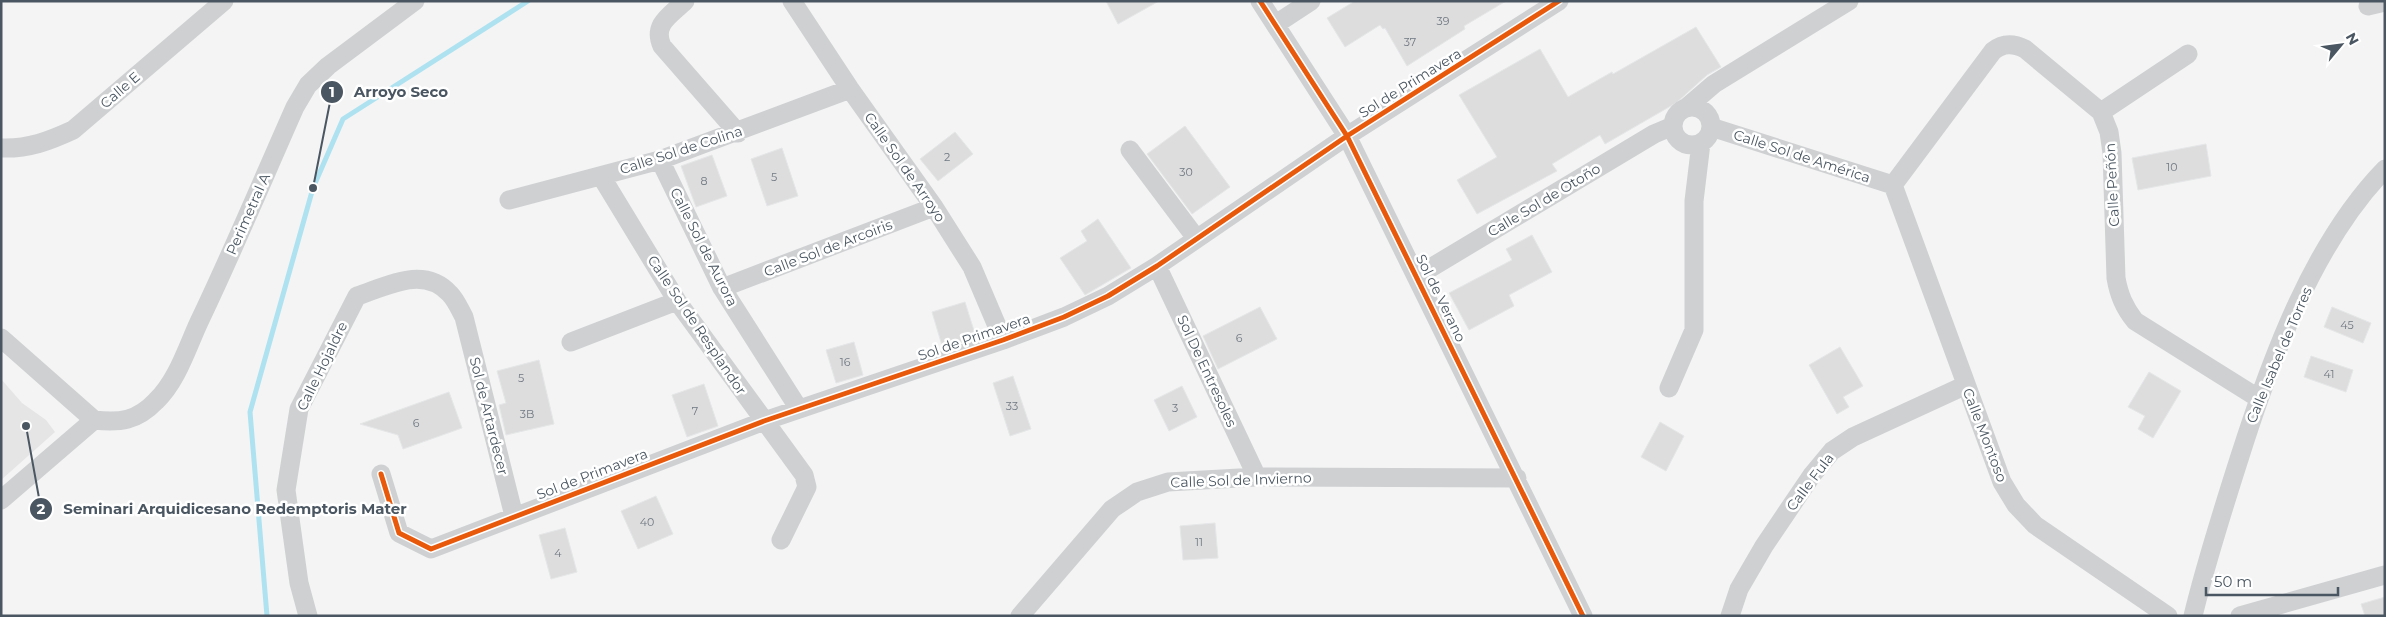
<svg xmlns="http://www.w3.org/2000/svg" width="2386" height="617" font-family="Montserrat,sans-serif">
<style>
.education{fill:#e6e5e6}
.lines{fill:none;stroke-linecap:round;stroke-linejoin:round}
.stream{stroke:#aee2f0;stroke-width:5}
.building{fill:#ddddde;stroke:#e5e6e7}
.street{stroke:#ced0d2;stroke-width:19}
.cycleway-casing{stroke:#fff;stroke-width:8}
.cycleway{stroke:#e8590c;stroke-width:5}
.labels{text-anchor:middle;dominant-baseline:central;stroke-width:5;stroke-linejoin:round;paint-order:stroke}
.number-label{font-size:11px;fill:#707881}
.street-label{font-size:14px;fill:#4a5661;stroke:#fff}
.leader{fill:none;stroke:#4a5661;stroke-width:2}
.callout-dot{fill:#4a5661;stroke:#fff;stroke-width:2}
.mark-label{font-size:15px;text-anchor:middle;font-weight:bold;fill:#fff}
.callout-label{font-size:15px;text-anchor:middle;font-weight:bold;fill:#4a5661;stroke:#fff;stroke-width:5;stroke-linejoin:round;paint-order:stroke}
</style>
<rect width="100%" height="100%" fill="#f4f4f4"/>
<path class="education" d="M1,379L22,403L46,420L55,432L1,480Z"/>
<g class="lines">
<path class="stream" d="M267,616L250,412L313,188L343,119L528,1"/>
</g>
<path class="building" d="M1106,1H1159L1118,24Z
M1355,1H1506L1464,26L1465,29L1407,66L1385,28L1383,29L1380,25L1345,47L1327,18Z
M1696,27L1721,67L1707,75L1676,103L1605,144L1600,135L1552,164L1557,171L1477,214L1457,180L1497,157L1459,95L1540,49L1568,97L1612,72L1613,74Z
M1185,126L1230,187L1192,214L1147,154Z
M955,132L973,154L938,181L920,159Z
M2206,144L2211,176L2138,190L2132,158Z
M782,148L798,196L767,206L751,159Z
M712,155L727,196L696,207L681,166Z
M1098,219L1131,268L1085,295L1060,258L1087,241L1081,231Z
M1532,235L1552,272L1509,295L1514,306L1469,330L1449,293L1512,260L1506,249Z
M965,302L976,337L943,349L932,312Z
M1260,307L1277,339L1218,369L1203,336Z
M2332,307L2371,323L2363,343L2324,327Z
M854,342L863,375L836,383L826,350Z
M1840,347L1863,386L1843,397L1849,407L1837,414L1809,365Z
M2311,356L2353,370L2346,392L2304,377Z
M539,360L554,424L506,435L499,405L506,403L497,371Z
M2149,372L2181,391L2153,438L2138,429L2145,416L2128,407Z
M1013,376L1031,429L1010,436L993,383Z
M704,384L718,426L687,437L672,395Z
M1182,386L1197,417L1169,431L1154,400Z
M449,392L462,428L403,449L398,435L360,424Z
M1660,422L1684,436L1666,471L1641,457Z
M656,496L673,534L638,549L621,511Z
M1215,523L1218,558L1183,560L1180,526Z
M565,528L577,572L551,579L539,535Z
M2385,597V616H2365L2361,604Z"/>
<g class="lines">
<path class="street" d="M685,1C671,15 652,24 662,46L738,133
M792,1L850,89L934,207L972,267L1003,340
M1260,1L1347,136L1583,616
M2368,6L2385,2
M1276,24L1311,1
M1673 126a19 19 0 1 1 38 0a19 19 0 1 1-38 0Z
M1686,108L1714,84L1849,1
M2101,112L2188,54
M1711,127L1893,185
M1,148C29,149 49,141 73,130L224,1
M1130,150L1196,238
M660,160L722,288L799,409
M601,176L677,301L804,475L807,487L781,540
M1893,185L1993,51C2003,43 2013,43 2025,49L2101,112L2109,132L2112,153L2116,278C2119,295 2124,307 2135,321L2258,398
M1893,185L2002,482L2016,505L2035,525L2168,616
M509,200L660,160L850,89
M1157,266L1257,477
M1417,276L1654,134L1673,126
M722,288L934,207
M1,338L94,420
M571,342L677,301
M1669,388L1694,330V201L1701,143
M94,420C120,423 137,421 156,401C177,381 187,348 199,322C233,251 263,179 295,107L308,85L328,66L415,1
M381,474L399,533L431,549L764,421L1003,340L1064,317L1108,296L1157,266L1347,136L1559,1
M1,500L94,420
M308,616L299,583L286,490L299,409L357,296C387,286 424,265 450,294C456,300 460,310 464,317L514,516
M1020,616L1112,509L1137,492L1168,482L1257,477L1517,478
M1730,616L1739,589L1764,546L1812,475L1832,451L1853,437L1966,385
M2193,616C2206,562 2223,509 2240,456C2271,359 2313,243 2385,169
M2240,616L2385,575"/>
<g class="cycleway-casing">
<path id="cycleway" d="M1260,1L1347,136L1583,616
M381,474L399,533L431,549L764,421L1003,340L1064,317L1108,296L1157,266L1347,136L1559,1"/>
</g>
<use href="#cycleway" class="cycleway"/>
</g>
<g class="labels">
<g class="number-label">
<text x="1443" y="21">39</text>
<text x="1410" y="42">37</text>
<text x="947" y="157">2</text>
<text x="2172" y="167">10</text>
<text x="1186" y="172">30</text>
<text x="774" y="177">5</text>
<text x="704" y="181">8</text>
<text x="2347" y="325">45</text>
<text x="1239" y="338">6</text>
<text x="845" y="362">16</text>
<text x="2329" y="374">41</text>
<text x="521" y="378">5</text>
<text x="1012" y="406">33</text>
<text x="1175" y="408">3</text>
<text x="695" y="411">7</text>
<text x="527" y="414">3B</text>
<text x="416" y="423">6</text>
<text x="647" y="522">40</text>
<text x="1199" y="542">11</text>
<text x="558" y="553">4</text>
</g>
<g class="street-label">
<text transform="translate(1410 83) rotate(-32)">Sol de Primavera</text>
<text transform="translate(120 90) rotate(-41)">Calle E</text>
<text transform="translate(681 150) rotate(-18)">Calle Sol de Colina</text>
<text transform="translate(1802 156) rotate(18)">Calle Sol de América</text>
<text transform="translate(905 167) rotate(55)">Calle Sol de Arroyo</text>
<text transform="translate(2112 185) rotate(-93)">Calle Peñón</text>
<text transform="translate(1544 200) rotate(-31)">Calle Sol de Otoño</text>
<text transform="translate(248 214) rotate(-66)">Perimetral A</text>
<text transform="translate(704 247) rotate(63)">Calle Sol de Aurora</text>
<text transform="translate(828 248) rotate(-21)">Calle Sol de Arcoiris</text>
<text transform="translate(1441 298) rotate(64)">Sol de Verano</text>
<text transform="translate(697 325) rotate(56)">Calle Sol de Resplandor</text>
<text transform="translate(974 337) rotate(-19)">Sol de Primavera</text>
<text transform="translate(2279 355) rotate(-67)">Calle Isabel de Torres</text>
<text transform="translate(322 366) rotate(-64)">Calle Hojaldre</text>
<text transform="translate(1207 371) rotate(65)">Sol De Entresoles</text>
<text transform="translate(489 416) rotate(76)">Sol de Artardecer</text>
<text transform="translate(1985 435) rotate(69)">Calle Montoso</text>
<text transform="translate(592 474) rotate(-21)">Sol de Primavera</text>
<text transform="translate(1241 480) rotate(-2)">Calle Sol de Invierno</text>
<text transform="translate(1810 482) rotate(-53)">Calle Fula</text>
</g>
</g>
<path class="leader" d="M313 188L332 92M26 426L41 509"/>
<g class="callout-dot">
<circle cx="313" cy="188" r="5"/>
<circle cx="26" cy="426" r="5"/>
<circle cx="332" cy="92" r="12"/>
<circle cx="41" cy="509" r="12"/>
</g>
<g class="mark-label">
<text x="332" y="97">1</text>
<text x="41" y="514">2</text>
</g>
<g class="callout-label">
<text x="401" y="97">Arroyo Seco</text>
<text x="235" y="514">Seminari Arquidicesano Redemptoris Mater</text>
</g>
<rect width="2386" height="617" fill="none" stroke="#4a5661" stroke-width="5"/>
<g transform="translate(2341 45) rotate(61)" stroke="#ffffff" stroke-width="4" paint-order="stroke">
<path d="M0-4L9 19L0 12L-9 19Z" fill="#4a5661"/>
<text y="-8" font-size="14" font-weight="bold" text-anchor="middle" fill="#4a5661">N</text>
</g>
<path d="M2206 587v8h132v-8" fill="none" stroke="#4a5661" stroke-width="2.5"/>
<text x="2214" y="587" font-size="15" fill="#4a5661" stroke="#ffffff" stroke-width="4" paint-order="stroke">50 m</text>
</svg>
